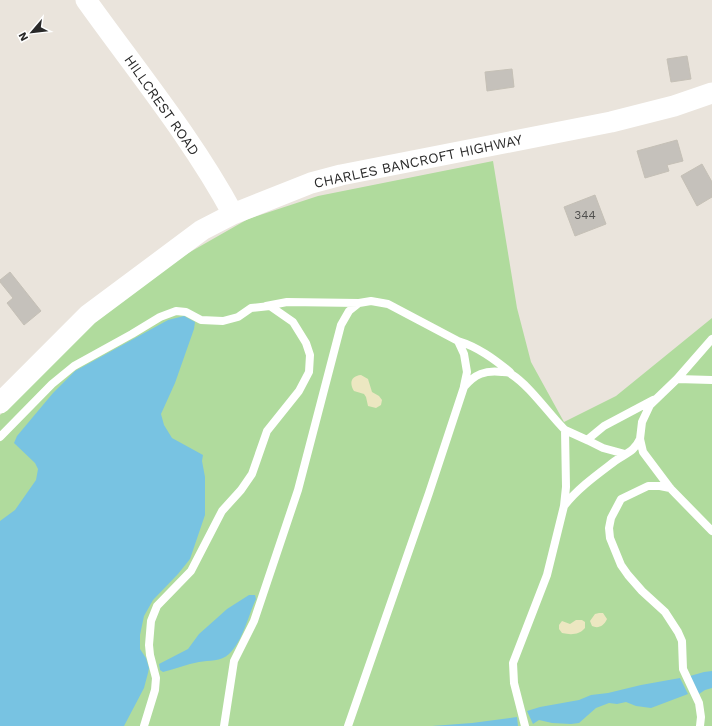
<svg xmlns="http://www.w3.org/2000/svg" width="712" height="726" font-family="'Work Sans',sans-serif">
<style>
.green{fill:#b0db9d}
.sand{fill:#ece7c1}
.water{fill:#78c3e2}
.building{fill:#c5c1bb;stroke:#c5c0b6}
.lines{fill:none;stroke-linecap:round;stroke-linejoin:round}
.lane{stroke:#fff;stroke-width:8}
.secondary{stroke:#fff;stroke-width:21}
.labels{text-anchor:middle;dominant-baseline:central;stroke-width:3.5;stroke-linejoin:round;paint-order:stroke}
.number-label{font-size:12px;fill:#504f4e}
.street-label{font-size:14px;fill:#292929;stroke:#fff}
</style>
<rect width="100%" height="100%" fill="#eae4dc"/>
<path class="green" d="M493,161L517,308L531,362L564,422L616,396L712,318V726H0V415L92,324L176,260L248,219L318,196Z"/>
<path class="sand" d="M361,375L368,379L372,392L379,396L382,400L381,405L376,408L368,406L366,397L364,394L354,391C349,383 351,376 361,375Z
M599,613H603L607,619C604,626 598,629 592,626L590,621L595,614Z
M576,620H582L585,622V628C579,635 571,635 562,633L559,629V625L562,621L570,624Z"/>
<path class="water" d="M184,316L195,322L194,329L175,383L161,414L164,425L172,438L203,455L202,461L205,477V515L190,559L178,574L153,600L144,616L140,635V649L146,658L149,668L148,673L144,688L124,726H0V521L15,510L36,480L38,469L35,463L14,443L17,436L53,393L75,371L168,320Z
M249,595H255L256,599C248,616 243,641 229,654C221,662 209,660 199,662C187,664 175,669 163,672L160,670L159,664L188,649L199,634L217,618L227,609Z
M712,671V688L705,690L699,694L690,676L704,672Z
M680,678L688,694L651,708L636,706L626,702L617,704L609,703L596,708L579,723L571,724L552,723L539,720L533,724L527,711L540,707L579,700L591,695L608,693L641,685Z
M517,717L518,726H432L472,723Z"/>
<path class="building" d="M687,56L691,79L671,82L667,59Z
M512,69L514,87L487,91L485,72Z
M677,140L683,161L667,165L669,171L645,178L637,151Z
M702,164L712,182V197L697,206L681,176Z
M595,195L606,224L575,236L564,207Z
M10,272L41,311L24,325L7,303L13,298L0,282V280Z"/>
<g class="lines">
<path class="lane" d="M266,306L287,302L359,303
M712,339L677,379L650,405L642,422L640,439L643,452L670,488L712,531
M677,379L712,380
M464,386L467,372L464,354L458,341C478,347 494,359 510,372
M565,430L587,440
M0,437L52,384L74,366L132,334L160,317L176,311L186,312L201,320L223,321L238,317L251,308L270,306L293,322L306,343L310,355L309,372L299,391L267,431L252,474L241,490L222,511L191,571L157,606L151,621L149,645L150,655L156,678L155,690L144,726
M625,454L603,448L587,440L604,426L653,400
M670,488L660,486H648L621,499L611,518L609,528L610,538L621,565L628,575L642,591L665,612L678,632L682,641L683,669L699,703L701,717L700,726
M224,726L234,661L254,621L298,490L341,325L349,311L359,303L371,301L388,304L458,341
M348,726L429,493L464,387C475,374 485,370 502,372C505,372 509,372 511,374C530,386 549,414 565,430L566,487L564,506
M525,726L514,683L513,663L547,575L564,506C578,488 598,474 615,461C626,453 634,452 640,439"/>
<path class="secondary" d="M86,0C136,70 192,138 233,214
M0,403L88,315L202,230L233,214L311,183L341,175L611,122L674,106L712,93"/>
</g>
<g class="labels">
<g class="number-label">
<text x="585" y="215">344</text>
</g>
<g class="street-label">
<text transform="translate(162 105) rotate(55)">HILLCREST ROAD</text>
<text transform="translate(418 161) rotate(-12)">CHARLES BANCROFT HIGHWAY</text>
</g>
</g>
<g transform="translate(32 32) rotate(242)" stroke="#ffffff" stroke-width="3" paint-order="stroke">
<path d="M0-3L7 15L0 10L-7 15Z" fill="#292929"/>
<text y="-6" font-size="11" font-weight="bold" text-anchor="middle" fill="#292929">N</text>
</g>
</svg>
